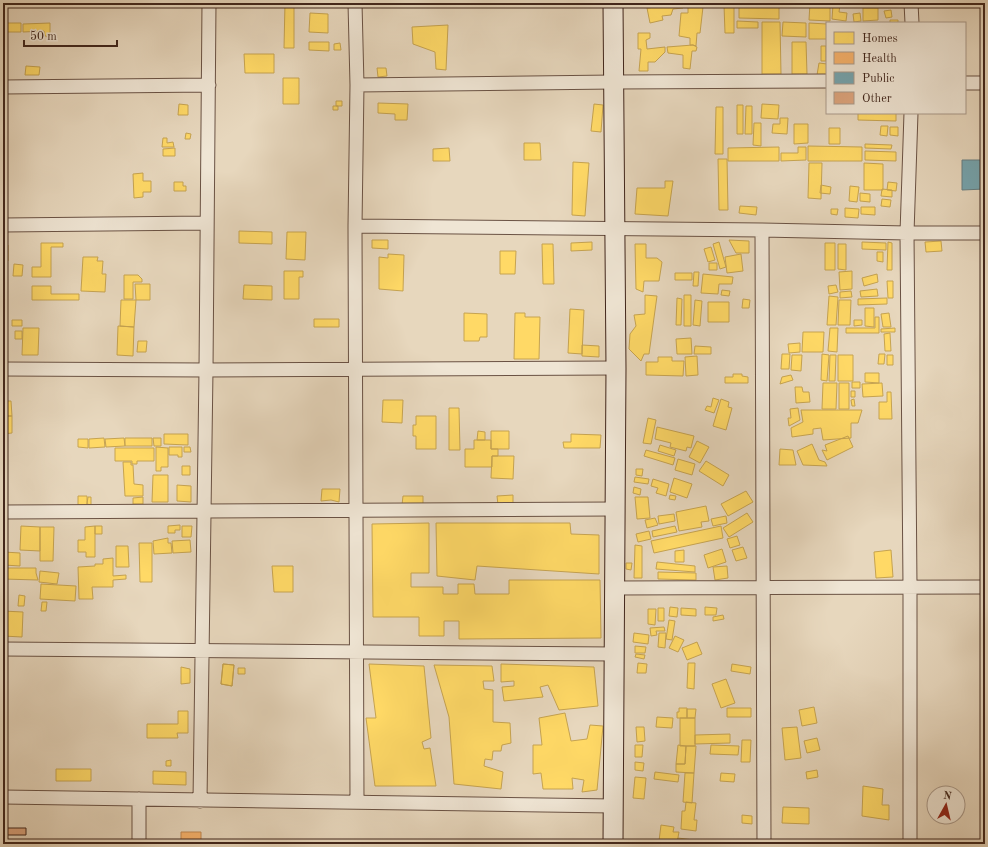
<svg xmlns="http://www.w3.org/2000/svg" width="988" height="847" font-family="'Old Standard TT',serif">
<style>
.homes{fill:#ffd966;stroke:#c6a350}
.health{fill:#f6b26b;stroke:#c08853}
.public{fill:#76a5af;stroke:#667f83}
.building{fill:#dca47d;stroke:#41261c}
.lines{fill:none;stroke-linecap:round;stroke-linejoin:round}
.street-casing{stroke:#6a5244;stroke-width:15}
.secondary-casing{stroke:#41261c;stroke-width:21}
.street{stroke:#efe5d4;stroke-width:13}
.secondary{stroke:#efe5d4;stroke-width:19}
</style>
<rect width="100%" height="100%" fill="#e7d7bd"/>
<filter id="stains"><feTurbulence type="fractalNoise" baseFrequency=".005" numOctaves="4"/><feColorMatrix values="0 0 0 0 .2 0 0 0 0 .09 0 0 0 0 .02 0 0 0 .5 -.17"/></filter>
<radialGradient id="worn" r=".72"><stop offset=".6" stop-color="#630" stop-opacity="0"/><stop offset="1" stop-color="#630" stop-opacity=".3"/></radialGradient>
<path class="homes" d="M285,3H294V48H284Z
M311,3H340V5H311Z
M655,3H680L683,8L673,9L671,15L662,16L663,20L650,23L647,8L656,7Z
M688,3H697V7H703L700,33H697L696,46L693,45H690V38L679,36L681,13H688Z
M810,3H830V21L809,20Z
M724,5H734V33H725Z
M833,5H840L839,12L847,13L846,21L832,19Z
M739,6L779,7V19L739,18Z
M863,8H878V20L863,21Z
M891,10L892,17L886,18L884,11Z
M310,13L328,14V33L309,32Z
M860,13L861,21L854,22L853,14Z
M890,20H898V23H890Z
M737,21L758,22V28H737Z
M762,22H780L781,74H762Z
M783,22L806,23V37L782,36Z
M3,23H21V32H3Z
M50,23V36H45L44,31L23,32V24Z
M809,23L827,24V39H809Z
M448,25L446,70L436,69L435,52L413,44L412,27Z
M638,33H650V38L646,40L647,49L665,47V52L655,62H648V71H639L641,49H638Z
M309,42H329V51L309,50Z
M792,42H806L807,74H792Z
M340,43L341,50H334V44Z
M693,45L697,47L696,51H692L690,69L683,68V55L668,53L667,47Z
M821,46H826V61H821Z
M244,54H274V73H245Z
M819,63L827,64V76L817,75Z
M26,66L40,67L39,75H25Z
M377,68H386L387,76L378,77Z
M283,78H299V104H283Z
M336,101H342V106H336Z
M378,103L408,104L407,120H395V114L378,113Z
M179,104L188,105V115H178Z
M594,104L603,105L601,132L591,131Z
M762,104L779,105L778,119L761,118Z
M737,105H743V134H737Z
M333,106H338V110H333Z
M746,106H752V134H745Z
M716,107H723V154H715Z
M858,113H896V121L858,120Z
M780,118H788L787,134L772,133L773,124H780Z
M754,123H761V146L753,145Z
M794,124H808V143L794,144Z
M881,126H888L887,136L880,135Z
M890,127H898V136L890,135Z
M829,128H840V144H829Z
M186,133L191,134L190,139H185Z
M163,138H167V143L173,142L174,147H162Z
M524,143H540L541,160H524Z
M865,144L892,145L891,149L865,148Z
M808,146L862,147V161H808Z
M779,147V161H728V148Z
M798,147H806V160L781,161V153H798Z
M175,148V156H163V149Z
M449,148L450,161H433V149Z
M865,151L896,152V161L865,160Z
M718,159H727L728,210H719Z
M573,162L589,163L585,216L572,215Z
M809,163H822L821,199L808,198Z
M864,163L883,164V190H864Z
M143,173V181H151V192H143V197L134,198L133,174Z
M665,181H673L668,216L635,214L637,188H665Z
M174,182H183V186H186V191H174Z
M888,182L897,183L896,191L887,190Z
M821,185L831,187L830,194L820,193Z
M850,186L859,187L857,202L849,201Z
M882,189L892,190V197L881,196Z
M860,193L870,194V202L860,201Z
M882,199L891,200L890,207L881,206Z
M740,206L757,207L756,215L739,213Z
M861,207H875V215L861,214Z
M845,208L859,209L858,218L845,217Z
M831,209H838L837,215L831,214Z
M239,231L272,232V244L239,243Z
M287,232H306L305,260L286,259Z
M372,240H388V249L372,248Z
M729,240L749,241V253H736Z
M941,241L942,251L926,252L925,242Z
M592,242V250L571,251V243Z
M719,242L726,267L720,269L713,244Z
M862,242L886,243V250L862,249Z
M888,242L892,243V270H887Z
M41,243H63V247H51V277H32V267H41Z
M825,243H835V270H825Z
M542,244H553L554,284H543Z
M635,244H646V258H657L662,262L659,281H644L643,292L636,289Z
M838,244H846V270L838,269Z
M3,245H8V261H3Z
M711,247L715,260L708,262L704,249Z
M500,251H516L515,274H500Z
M877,252H883V262L877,261Z
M388,254L404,255L403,291L379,289V257L388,258Z
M741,254L743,271L727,273L725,257Z
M83,257H98L97,261H103L102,274H106L105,292L81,291Z
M709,263H717V270H709Z
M14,264L23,265L22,276H13Z
M284,271H303V277H299V299H284Z
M852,271V289L840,290L839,272Z
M694,272H699L698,286H693Z
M675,273H692V280H675Z
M703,274L733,277L732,284H719L718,294L701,293Z
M877,274L878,282L864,286L862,278Z
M124,275H138L142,279V282H133V299H124Z
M887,281H893V298H888Z
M135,284H150V300H136Z
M244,285L272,286V300L243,299Z
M836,285L838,292L829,294L828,286Z
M32,286H51V294H79V300H32Z
M877,289L878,296L861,297L860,291Z
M722,290L730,291L729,296L721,295Z
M851,291L852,297L840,298V292Z
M645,295L657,296L649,354H644L641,361L629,349L630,334L636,326L634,315L645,314Z
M684,295H691V326H684Z
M829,296L838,297L836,325H827Z
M677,298L682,299L681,325H676Z
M887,298V304L858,305V299Z
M743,299L750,300L749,308H742Z
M121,300H136L134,327L120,326Z
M695,300L702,301L700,326L693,325Z
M839,300H851L850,325H838Z
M708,302H729V322H708Z
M865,308H874V327L865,326Z
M570,309L584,310L582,354L568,353Z
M464,313L487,314V337H480L479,341H464Z
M515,313H525V317H540L539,359H514Z
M889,313L891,327H883L881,314Z
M875,317H879V333H846V328H875Z
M314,319H339V327H314Z
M12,320H22V326H12Z
M854,320H862V325L854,326Z
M118,326L134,327L133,356L117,355Z
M23,328H39L38,355H22Z
M830,328H838L837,352L828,351Z
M895,328V332H881V329Z
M15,331H22V339H15Z
M803,332H824L823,352H802Z
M890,333L891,351H885L884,334Z
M691,338L692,354H677L676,339Z
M138,341H147L146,352H137Z
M800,343V352L789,353L788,344Z
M582,345L599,346V357L582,356Z
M695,346L711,347V354H694Z
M782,354H790L789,369H781Z
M822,354L829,355L827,381L821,380Z
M879,354H885L884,364H878Z
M792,355H802L801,371L791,370Z
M830,355H836L835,381H829Z
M838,355H853V381H838Z
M887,355H893V365H887Z
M697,356L698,375L686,376L685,357Z
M658,357H672V361H684L683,376L646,375V362H658Z
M865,373H879V383L865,382Z
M733,374H742V376L748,377V383H725V377H733Z
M791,375L793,380L780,384L782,377Z
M852,382H860V388H852Z
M823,383H837L836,409H822Z
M839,383H849V409H839Z
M882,383L883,396L863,397L862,384Z
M795,387H802L803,392H809L810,402L796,403Z
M851,391H855V397H851Z
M887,392H891L892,419H879V402H887Z
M713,398L719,400L714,413L705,410L707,406L711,407Z
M721,399L729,402L728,407L732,408L726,430L713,426Z
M854,399L855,406H852L851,400Z
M383,400H403L402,423L382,422Z
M4,401H11L12,416H3Z
M449,408H459L460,450H449Z
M798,408L800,420L789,426L788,418H791L790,409Z
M801,410H862L858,423H851V438L823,440L821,428L813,429V434L792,437L791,428L803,422Z
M3,416H12V433L3,434Z
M416,416H436V449H416V436H413V425H416Z
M648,418L656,420L651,444L643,443Z
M657,427L694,436L691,448L687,447L686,451L670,447L671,443L655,439Z
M478,431L485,432V440H477Z
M491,431H509V449H491Z
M164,434H188V445L164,444Z
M571,434L601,435L600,448H564L563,442H571Z
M848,436L853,447L827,460L822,450L827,451L825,445Z
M104,438L105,447L89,448V439Z
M124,438L125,446L106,447L105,439Z
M125,438H152V446H125Z
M153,438H161V446H154Z
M78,439H88V448L78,447Z
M474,440H491V449H498V456H492V467H465V449H474Z
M697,441L709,447L700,463L689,457Z
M812,444L819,460L825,462L827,466L803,465L797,451Z
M660,445L676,450L674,456L658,451Z
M156,447L168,448V467H161V471H156Z
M169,447H182V457H178V455H169Z
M184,447H190L191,452H184Z
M115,448H154V461H137V464H132V461H115Z
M780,449L793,450L796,465H779Z
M646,450L675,458L673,465L644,456Z
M492,456H514L513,479L491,478Z
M678,459L695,464L692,475L675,470Z
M706,461L729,475L723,486L699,471Z
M123,462H131V465H133L134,484L143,485V496H125Z
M182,466H190V475H182Z
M636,469H643L642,476L636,475Z
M153,475H168V502H152Z
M635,477L649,479L648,484L634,482Z
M674,478L692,484L687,498L670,492Z
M653,479L669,484L666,496L656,493L658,488L651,486Z
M177,485L191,486V502L177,501Z
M634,487L641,489L640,495L633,493Z
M322,489H340L339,502L331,500L321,501Z
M746,491L753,502L728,516L721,504Z
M513,495V504L498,505L497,496Z
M670,495L676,496L675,500L669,499Z
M78,496H87V505H78Z
M403,496H423V504L402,505Z
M88,497H91V505L87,504Z
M143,497V504H133V498Z
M635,497H648L650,518L637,519Z
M706,506L709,521L701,522L702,527L679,531L676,512Z
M747,513L753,522L729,537L723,528Z
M674,514L675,521L659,524L658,516Z
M726,516L727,523L713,526L711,519Z
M655,518L658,525L647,528L645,520Z
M429,523V573H411V587H443V594H458V584H474L475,594H509V580H600L601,638L459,639V621H444V636H419V617H373L372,524Z
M436,523H570L571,534L599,535V574L477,566L475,580L437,576Z
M180,525V530H175V533H168V526Z
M21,526L40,527V551L20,550Z
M95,526V557H86V552H78V540H85V527Z
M95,526H102V534H95Z
M182,526H192L191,537H182Z
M675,526L677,532L653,537L652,531Z
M721,526L723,538L654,553L651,541Z
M40,527H54L53,561H40Z
M649,531L651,539L638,542L636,534Z
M737,536L740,545L730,548L727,539Z
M168,538V543H171L172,553L154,554L153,541Z
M190,540L191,552L173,553L172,541Z
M139,543H152V582H140Z
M635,545L642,546V578H634Z
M116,546H128L129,567H116Z
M743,547L747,558L736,561L732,550Z
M722,549L726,562L708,568L704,555Z
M684,550V562H675V551Z
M891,550L893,577L876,578L874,552Z
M4,552L20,553V566L4,565Z
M113,558V576L126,575V579L113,580V587H92L93,599H79L78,567L95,566V564H103V559Z
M657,562L695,566V572L656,569Z
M626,563H632L631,570L626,569Z
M272,566H293V592H274Z
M727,566L728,578L715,580L713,567Z
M4,568H36V573L38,580L3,579Z
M40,571L59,573L57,584L39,582Z
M658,572L696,573V580L658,579Z
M41,584L76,586L75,601L40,599Z
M19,595L25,596L24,606H18Z
M42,602H47L46,611H41Z
M670,607L678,608L677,617L669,616Z
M705,607L717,608L716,615H705Z
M658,608H664V621H658Z
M681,608L696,609V616L681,615Z
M648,609H656L655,625L648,624Z
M3,611L23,612L22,637L3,636Z
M723,615L724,619L713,621V617Z
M669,620L675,621L672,640L666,639Z
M664,627L665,631H656L657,635L651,636L650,628Z
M634,633L649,635L648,644L633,642Z
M659,633H666L665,648L658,647Z
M675,636L684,640L678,652L669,648Z
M697,642L702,654L687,660L682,648Z
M635,646L646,647L645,653H635Z
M636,654L645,655L644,659L635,657Z
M638,663L647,664L646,673H637Z
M688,663H695L694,689L687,688Z
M223,664L234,665L232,686L221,684Z
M223,664L234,665L232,686L221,684Z
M369,664L424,666L431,738L422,742L424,749L430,748L436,786H375L366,718H376Z
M501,664L594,667L598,706L559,710L548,685L540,687L543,697L504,701L502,687L514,686V681L501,682Z
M732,664L751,667L750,674L731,671Z
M434,665L492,666L494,681H483L484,689L493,690V722L510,723L511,743L502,745L501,751H493L492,760L485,759L484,766L503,772L501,789L454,784L449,717Z
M181,667L190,669V683L181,684Z
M238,668H245V674H238Z
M726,679L735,703L721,708L712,684Z
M814,707L817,723L802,726L799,710Z
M679,708H687V718H677V712H679Z
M727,708H751V717H727Z
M687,709H696L695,718H687Z
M178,711H188V733H177L178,738H147V724H178Z
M565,713L571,741L587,739L590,725L603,726L597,790L582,792L584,780L572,778L573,789H543L541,773L533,774V745H542L539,718Z
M657,717L673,718L672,728L656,727Z
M680,718H695V746H680Z
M636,727H644L645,741L637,742Z
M797,727L801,758L785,760L782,728Z
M730,734V743L695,744V735Z
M817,738L820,750L807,753L804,741Z
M742,740H751L750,762H741Z
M635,745H643L642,757H635Z
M678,745L686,746L685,764H676Z
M711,745L739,746L738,755L710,754Z
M686,746H696L694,773L676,772V764H685Z
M171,760V766H166V761Z
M635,762L644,763L643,771L635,770Z
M56,769H91V781H56Z
M817,770L818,777L807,779L806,772Z
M153,771L186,772V785L153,784Z
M655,772L679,775L678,782L654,779Z
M685,773H694L692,803L683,802Z
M721,773L735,774L734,782L720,781Z
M635,777L646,778L644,799L633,798Z
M863,786L883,789L882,805H889V820L862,816Z
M686,802L696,803L694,820H697L696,831L681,829L682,811H685Z
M783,807L809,808V824L782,823Z
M742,815L752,816V824L742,823Z
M661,825L674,827L673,832H679L677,843L659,841Z
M678,838L701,841L700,844H672L677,843Z
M659,841L672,843V844H658Z
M701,841L721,844H700Z"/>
<path class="health" d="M181,832H201V844H181Z"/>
<path class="public" d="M962,160H985V189L962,190Z"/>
<path class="building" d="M3,828H26V835H3Z"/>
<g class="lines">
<g class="street-casing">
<path id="street" d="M355,3L357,85L355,226L357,802
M911,3L912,23
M965,83H985
M357,85L614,82L827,81
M3,87L209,85
M3,225L207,223
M355,226L762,230L907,233H985
M762,230L764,844
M3,369L206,370L616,368
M3,512L615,509
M615,588L985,587
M3,649L615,654
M3,797L613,806
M200,801L206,370L209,3
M139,844V799
M910,844V587L907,233L911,113"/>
</g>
<g class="secondary-casing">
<path id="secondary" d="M613,844L616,368L613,3"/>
</g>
<use href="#street" class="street"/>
<use href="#secondary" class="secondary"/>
</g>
<rect width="988" height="847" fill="none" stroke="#e7d7bd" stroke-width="16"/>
<rect x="4" y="4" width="980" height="839" fill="none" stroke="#41261c" stroke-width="2"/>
<rect x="8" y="8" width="972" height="831" fill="none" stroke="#41261c"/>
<rect x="826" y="22" width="140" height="92" fill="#efe5d4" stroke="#a9998a"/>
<rect x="834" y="32" width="20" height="12" fill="#ffd966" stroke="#a9998a"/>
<text x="862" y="42" font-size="12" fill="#41261c">Homes</text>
<rect x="834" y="52" width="20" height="12" fill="#f6b26b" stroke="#a9998a"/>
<text x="862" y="62" font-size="12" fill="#41261c">Health</text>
<rect x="834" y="72" width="20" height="12" fill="#76a5af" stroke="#a9998a"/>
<text x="862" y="82" font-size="12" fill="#41261c">Public</text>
<rect x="834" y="92" width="20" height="12" fill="#dca47d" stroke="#a9998a"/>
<text x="862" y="102" font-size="12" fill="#41261c">Other</text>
<g transform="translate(946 805) rotate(8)"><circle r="19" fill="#efe5d4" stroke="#a9998a"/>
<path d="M0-3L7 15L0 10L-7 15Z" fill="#8f2418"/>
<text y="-6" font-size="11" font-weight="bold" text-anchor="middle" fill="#41261c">N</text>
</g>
<path d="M24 40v6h93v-6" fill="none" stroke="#41261c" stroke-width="2"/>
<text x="30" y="40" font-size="12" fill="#41261c" stroke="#efe5d4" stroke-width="3" paint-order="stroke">50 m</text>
<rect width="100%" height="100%" filter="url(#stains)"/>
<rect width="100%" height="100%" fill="url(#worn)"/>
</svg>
